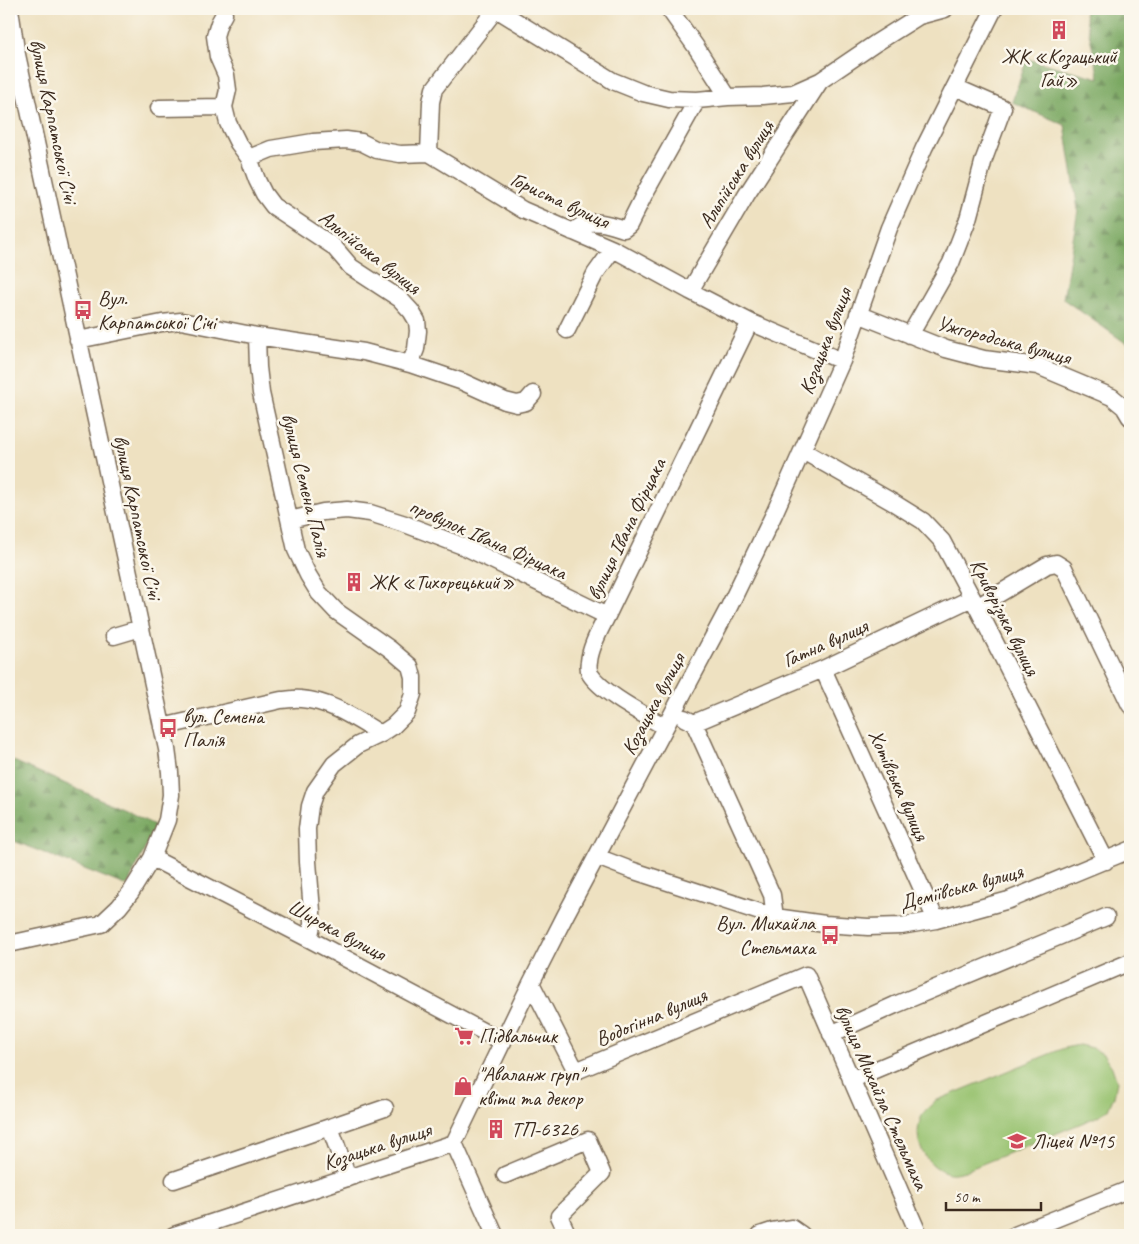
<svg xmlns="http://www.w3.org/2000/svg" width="1139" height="1244" font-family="Caveat,sans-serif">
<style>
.forest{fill:url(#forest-firs);stroke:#5a6940}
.pitch{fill:#98c26f;stroke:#6a7646}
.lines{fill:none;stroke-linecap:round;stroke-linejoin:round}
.minor-casing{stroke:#7a6a57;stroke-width:19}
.minor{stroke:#fff;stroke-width:16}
.labels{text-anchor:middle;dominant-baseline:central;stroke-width:5;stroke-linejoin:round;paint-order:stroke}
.poi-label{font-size:21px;fill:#3b2a1e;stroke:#fbf7ec;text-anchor:start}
.street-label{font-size:21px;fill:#3b2a1e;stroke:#fbf7ec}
</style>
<defs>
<pattern id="forest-firs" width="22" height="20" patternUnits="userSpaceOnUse" patternTransform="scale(1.25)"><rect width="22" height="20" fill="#7aa862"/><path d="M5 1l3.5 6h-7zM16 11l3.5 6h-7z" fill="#658950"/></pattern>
</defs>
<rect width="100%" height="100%" fill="#fbf7ec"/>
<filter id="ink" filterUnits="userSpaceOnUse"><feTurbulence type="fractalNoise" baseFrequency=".02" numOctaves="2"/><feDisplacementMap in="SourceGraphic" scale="10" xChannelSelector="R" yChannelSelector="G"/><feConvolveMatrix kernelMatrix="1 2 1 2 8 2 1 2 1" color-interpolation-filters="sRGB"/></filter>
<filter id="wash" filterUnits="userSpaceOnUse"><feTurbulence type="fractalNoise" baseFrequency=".0096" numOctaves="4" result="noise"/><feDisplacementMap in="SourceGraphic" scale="20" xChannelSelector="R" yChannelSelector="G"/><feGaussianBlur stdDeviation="1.12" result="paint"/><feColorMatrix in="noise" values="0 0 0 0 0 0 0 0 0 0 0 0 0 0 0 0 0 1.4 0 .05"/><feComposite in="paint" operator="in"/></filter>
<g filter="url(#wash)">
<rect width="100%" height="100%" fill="#eee1c1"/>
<path class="forest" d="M1084,9H1130V346L1063,299L1078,210L1065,125L1012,102L1027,59L1099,78Z
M9,759L125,810L156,826L127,886L9,839Z"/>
<path class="pitch" d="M1079,1045L1092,1048L1103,1054L1112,1067L1117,1082L1114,1096L1108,1110L1094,1118L965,1171C960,1172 953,1174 949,1173C922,1166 910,1135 924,1112C927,1108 932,1105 935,1101L1064,1048Z"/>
</g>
<g filter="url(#ink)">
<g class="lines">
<g class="minor-casing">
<path id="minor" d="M669,9L696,47L728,97
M159,108L224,107
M429,153L431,102L434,89L496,9L613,81L643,93L669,99L697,100L728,97L763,96L793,93L820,81L876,43L919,16L945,9
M249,158L271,149L313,142L346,140L361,142L377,150L400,154L429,153L523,210L613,249L690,291L750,322L842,361
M573,232C576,230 579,226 583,225C596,219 611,225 624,229L629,225L646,191L697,100
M690,291L747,194L820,81
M858,314L946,349L984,359L1038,366L1112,397L1124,407L1130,417
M567,330L595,274L613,249
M910,335L951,263L968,219L984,159L1003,108L955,87
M257,336L258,367L261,393L296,550L308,575L319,593L336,611L390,649L410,666L413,677V694L407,712L393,726L381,734L358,745L334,764L315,791L310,806L307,829L308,862L312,911V926L309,939
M78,340L162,323L181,321L257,336L364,352L410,364L416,349L418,331L417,321L411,311L400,299L351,267L333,246L273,206L264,194L257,180L249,158L238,143L228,123L224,107L228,90L226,75L218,57L215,36L219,23L224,14
M410,364L463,382L505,401L517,404L526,402L533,394
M803,451L894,503L923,521L942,541L977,607L1106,861
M290,520L323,512L347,510L370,513L405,524L465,547L607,616
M977,607L1047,565L1056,563L1064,568L1130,705
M114,636L141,628
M823,669L936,920
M684,718L694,723L772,895L775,917
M694,723L823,669L972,598
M162,727L281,700C287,700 294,698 301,699C331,701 356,719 381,734
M665,727C645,715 602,693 590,674C589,671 588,666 589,662C590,647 600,630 607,616L750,322
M597,857L631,870L775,917L825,924L868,927L901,926L936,920L1009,900L1130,850
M152,858L309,939L503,1042
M9,944L101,924L119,907L131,892L152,858L167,820L171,795L170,772L167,749L16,50L10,9
M531,983L576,1071L806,975L919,1235
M831,1034L895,1005L1106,917
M851,1080L1130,962
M330,1127L385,1108
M454,1143L495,1235
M505,1175L588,1140L602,1173L559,1216L568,1235
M174,1180L330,1127L348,1178
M174,1235L454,1143L531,983L565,916L729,607L774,514L842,361L889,228L924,148L994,9
M760,1235L772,1231L792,1228L802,1235
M1015,1235L1130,1189"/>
</g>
<use href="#minor" class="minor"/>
</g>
</g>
<defs>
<g id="building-bare" transform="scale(1.5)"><path d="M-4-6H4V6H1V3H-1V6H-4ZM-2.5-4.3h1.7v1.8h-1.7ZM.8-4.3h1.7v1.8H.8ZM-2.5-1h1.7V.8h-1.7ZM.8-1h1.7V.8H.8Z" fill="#d1495b" stroke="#fbf7ec" stroke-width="2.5" paint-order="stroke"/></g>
<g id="bus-bare" transform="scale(1.5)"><path d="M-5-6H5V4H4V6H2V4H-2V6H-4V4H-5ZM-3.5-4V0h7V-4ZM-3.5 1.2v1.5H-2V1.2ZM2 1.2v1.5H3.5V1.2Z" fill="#d1495b" stroke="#fbf7ec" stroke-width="2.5" paint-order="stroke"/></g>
<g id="supermarket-bare" transform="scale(1.5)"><path d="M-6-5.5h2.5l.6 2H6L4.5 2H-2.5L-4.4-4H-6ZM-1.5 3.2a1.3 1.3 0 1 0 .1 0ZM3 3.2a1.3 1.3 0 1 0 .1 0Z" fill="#d1495b" stroke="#fbf7ec" stroke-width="2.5" paint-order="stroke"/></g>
<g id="shop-bare" transform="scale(1.5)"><path d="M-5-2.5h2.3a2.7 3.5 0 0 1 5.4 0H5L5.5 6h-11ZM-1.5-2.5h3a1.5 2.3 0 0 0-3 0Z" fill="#d1495b" stroke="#fbf7ec" stroke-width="2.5" paint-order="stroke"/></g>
<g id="school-bare" transform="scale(1.5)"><path d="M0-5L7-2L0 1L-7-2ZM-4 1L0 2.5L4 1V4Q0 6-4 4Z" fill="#d1495b" stroke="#fbf7ec" stroke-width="2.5" paint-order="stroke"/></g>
</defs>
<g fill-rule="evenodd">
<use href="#building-bare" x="1059" y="30"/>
<use href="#bus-bare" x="83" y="310"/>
<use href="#building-bare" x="354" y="582"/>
<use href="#bus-bare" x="168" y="728"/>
<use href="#bus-bare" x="830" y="935"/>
<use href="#supermarket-bare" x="464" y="1036"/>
<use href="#shop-bare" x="463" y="1086"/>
<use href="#building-bare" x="496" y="1129"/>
<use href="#school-bare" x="1017" y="1141"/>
</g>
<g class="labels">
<g class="poi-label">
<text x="1059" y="56" text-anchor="middle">ЖК «Козацький<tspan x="1059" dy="24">Гай»</tspan></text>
<text x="98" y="298">Вул.<tspan x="98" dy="24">Карпатської Січі</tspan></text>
<text x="369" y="582">ЖК «Тихорецький»</text>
<text x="183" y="716">вул. Семена<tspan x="183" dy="24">Палія</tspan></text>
<text x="815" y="923" text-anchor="end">Вул. Михайла<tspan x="815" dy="24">Стельмаха</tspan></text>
<text x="479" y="1036">Підвальчик</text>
<text x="478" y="1074">"Аваланж груп"<tspan x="478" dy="24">квіти та декор</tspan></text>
<text x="511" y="1129">ТП-6326</text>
<text x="1032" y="1141">Ліцей №15</text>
</g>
<g class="street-label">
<text transform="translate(54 121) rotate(78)">вулиця Карпатської Січі</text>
<text transform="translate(736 174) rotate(-58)">Альпійська вулиця</text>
<text transform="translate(560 200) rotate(25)">Гориста вулиця</text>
<text transform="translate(370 252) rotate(38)">Альпійська вулиця</text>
<text transform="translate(1004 340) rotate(15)">Ужгородська вулиця</text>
<text transform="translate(825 341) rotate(-69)">Козацька вулиця</text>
<text transform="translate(306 485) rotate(76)">вулиця Семена Палія</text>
<text transform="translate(138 517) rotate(78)">вулиця Карпатської Січі</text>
<text transform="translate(626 529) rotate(-64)">вулиця Івана Фірцака</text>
<text transform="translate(488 539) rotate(24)">провулок Івана Фірцака</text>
<text transform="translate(1005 617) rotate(63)">Криворізька вулиця</text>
<text transform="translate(825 643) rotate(-24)">Гатна вулиця</text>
<text transform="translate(653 704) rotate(-62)">Козацька вулиця</text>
<text transform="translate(899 785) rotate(66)">Хотівська вулиця</text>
<text transform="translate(961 887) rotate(-15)">Деміївська вулиця</text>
<text transform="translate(337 930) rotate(28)">Широка вулиця</text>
<text transform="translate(651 1017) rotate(-23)">Водогінна вулиця</text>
<text transform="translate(882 1097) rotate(66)">вулиця Михайла Стельмаха</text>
<text transform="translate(377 1146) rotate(-18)">Козацька вулиця</text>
</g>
</g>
<rect width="1139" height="1244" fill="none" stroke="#fbf7ec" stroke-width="30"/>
<path d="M946 1202v8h95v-8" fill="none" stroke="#3b2a1e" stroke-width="2.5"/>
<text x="954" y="1202" font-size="15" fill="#3b2a1e" stroke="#fbf7ec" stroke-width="4" paint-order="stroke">50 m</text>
</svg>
